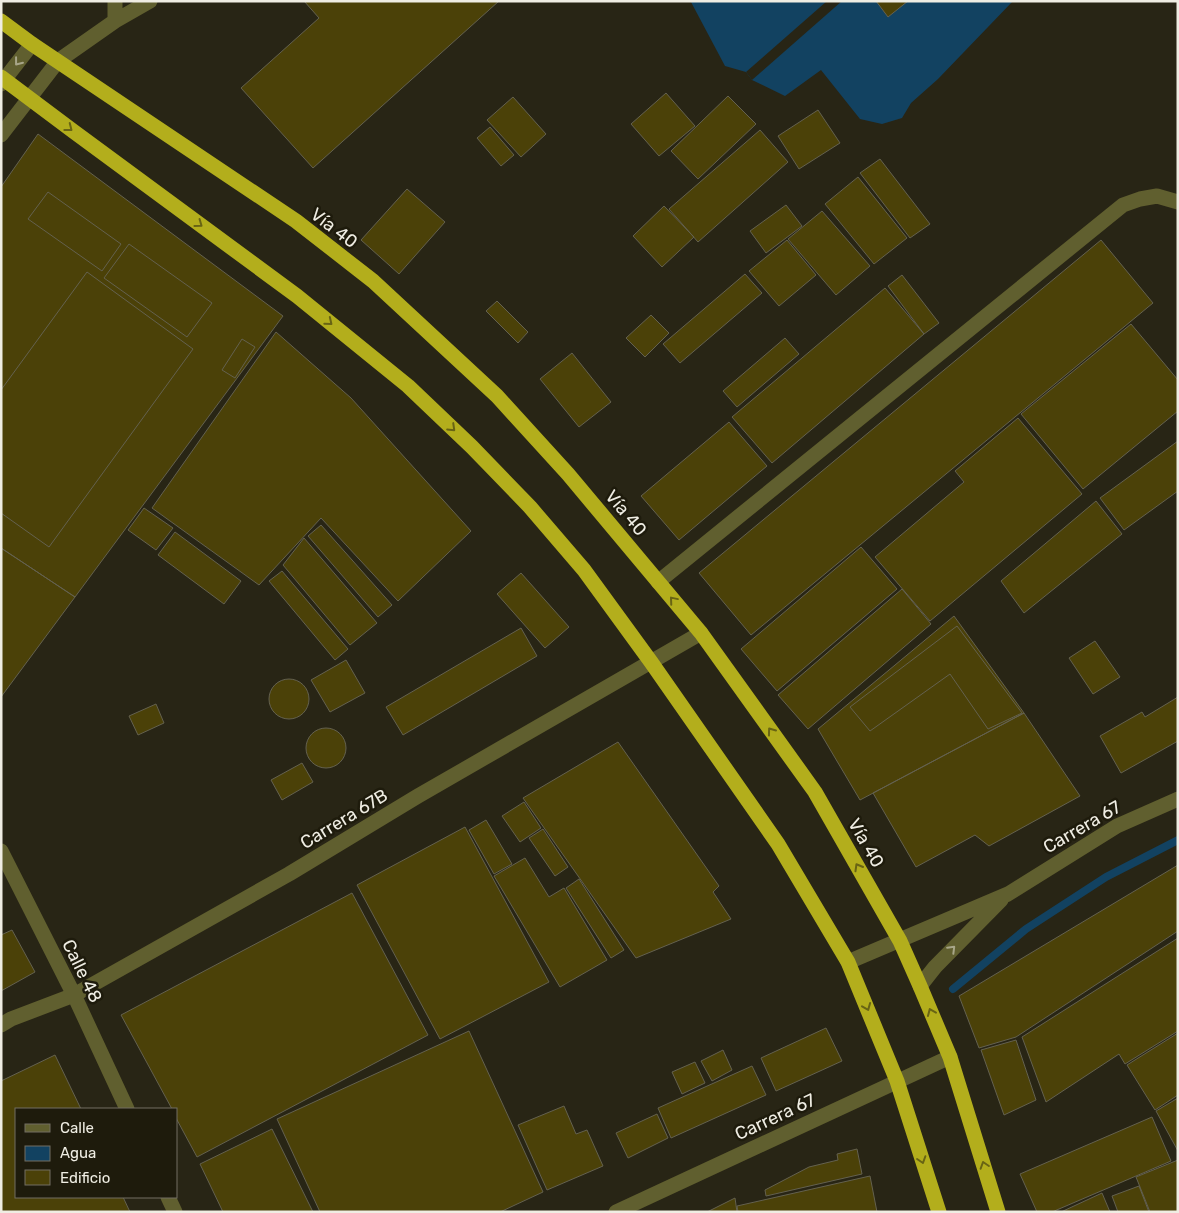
<svg xmlns="http://www.w3.org/2000/svg" width="1179" height="1213" font-family="Rubik,sans-serif">
<style>
.water{fill:#124261}
.pier{fill:#282515}
.lines{fill:none;stroke-linecap:round;stroke-linejoin:round}
.stream{stroke:#124261;stroke-width:8}
.building{fill:#4b4108;stroke:#64614f}
.minor{stroke:#605f2f;stroke-width:15}
.highway{stroke:#b3ae1c;stroke-width:15}
.oneway{stroke:#a8a689}
.oneway2{stroke:#686414}
.labels{text-anchor:middle;dominant-baseline:central;stroke-width:5;stroke-linejoin:round;paint-order:stroke}
.street-label{font-size:18px;fill:#efede3;stroke:#1e1b0c}
</style>
<rect width="100%" height="100%" fill="#282515"/>
<path class="water" d="M692,1H1013L938,79L911,103L902,118L882,124L860,119L821,70L785,96L752,80L746,72L725,66L691,2Z"/>
<path class="pier" d="M827,1H842L752,80L746,72Z"/>
<g class="lines">
<path class="stream" d="M953,989L1026,929L1106,877L1178,840"/>
</g>
<path class="building" d="M304,1H499L313,168L241,88L319,18Z
M876,1H908L888,17Z
M666,93L695,126L659,156L631,124Z
M728,96L756,124L698,179L671,151Z
M513,97L546,134L521,157L487,120Z
M818,110L840,143L799,169L778,136Z
M490,127L514,155L501,166L477,138Z
M760,130L788,162L698,242L669,209Z
M38,134L283,316L75,597L1,548V187Z
M880,159L930,224L910,238L860,173Z
M858,177L907,238L874,264L825,204Z
M407,189L445,222L399,274L361,240Z
M48,192L121,244L102,271L28,219Z
M786,205L802,226L766,253L750,231Z
M664,206L694,237L662,267L633,236Z
M822,211L870,266L836,295L788,239Z
M787,240L816,275L779,306L749,271Z
M1101,240L1153,303L751,635L699,573Z
M129,244L212,303L187,337L104,278Z
M87,272L193,349L49,547L1,513V390Z
M745,274L762,293L680,363L663,344Z
M902,275L939,323L924,334L888,286Z
M885,288L924,334L772,463L732,417Z
M497,301L528,332L518,343L486,311Z
M651,315L669,333L645,357L626,338Z
M1131,324L1178,380V411L1083,489L1021,414Z
M276,332L351,398L471,531L398,601L321,518L259,585L152,508Z
M785,338L799,354L737,407L723,391Z
M242,339L255,347L235,378L222,370Z
M572,353L611,402L579,427L540,379Z
M1018,418L1082,494L930,621L875,557L964,482L955,471Z
M729,422L767,466L679,540L641,496Z
M1178,441V491L1124,530L1100,498Z
M1096,501L1122,534L1024,613L1001,581Z
M144,508L173,528L156,550L128,530Z
M321,525L392,605L378,617L308,536Z
M175,532L241,581L224,604L158,555Z
M304,538L377,623L350,645L283,565Z
M861,547L897,589L777,691L741,649Z
M1,548L75,597L1,697Z
M282,571L348,649L335,660L269,581Z
M521,573L569,627L545,648L497,594Z
M902,589L931,624L808,729L778,695Z
M954,616L1024,713L860,800L818,729Z
M957,626L1022,713L988,729L950,674L870,731L850,707Z
M521,628L537,656L403,735L386,707Z
M1095,641L1120,677L1093,694L1069,658Z
M346,660L365,693L330,712L311,680Z
M269 699a20 20 0 1 1 40 0a20 20 0 1 1-40 0Z
M1178,697V741L1121,773L1100,736L1142,712L1145,717Z
M156,704L164,723L138,735L129,716Z
M1024,713L1080,796L989,846L975,835L916,867L873,793Z
M306 748a20 20 0 1 1 40 0a20 20 0 1 1-40 0Z
M618,742L719,886L713,892L731,919L636,958L523,798Z
M302,763L313,782L282,800L271,780Z
M524,802L541,828L520,842L502,816Z
M486,820L512,864L494,874L469,830Z
M465,827L549,982L440,1039L357,885Z
M543,829L568,867L555,876L529,838Z
M525,858L549,897L564,888L607,960L560,987L494,876Z
M1178,865V931L1016,1037L979,1048L959,996Z
M579,879L624,950L611,958L566,888Z
M352,893L428,1035L197,1157L176,1118V1109H172L121,1015Z
M12,930L35,972L1,991V935Z
M1178,938V1031L1125,1064L1119,1054L1046,1102L1022,1037Z
M826,1028L842,1061L776,1091L761,1058Z
M469,1031L543,1192L500,1212H320L277,1119Z
M1178,1033V1095L1155,1110L1127,1065Z
M1016,1040L1036,1100L1004,1115L981,1050Z
M723,1050L732,1070L712,1081L701,1061Z
M55,1055L81,1109H16V1197H123L130,1212H1V1081Z
M695,1062L705,1083L682,1094L672,1072Z
M752,1066L766,1095L671,1138L658,1108Z
M1178,1098V1151L1156,1111Z
M564,1106L576,1134L587,1130L603,1166L547,1190L518,1125Z
M657,1114L668,1138L628,1158L616,1133Z
M1152,1117L1171,1161L1052,1212H1037L1020,1174Z
M272,1129L313,1212H223L200,1164Z
M857,1149L862,1174L766,1196L765,1190L809,1167L838,1160L837,1154Z
M1178,1160V1212H1150L1136,1177Z
M870,1176L877,1212H738L737,1206Z
M1139,1186L1149,1212H1118L1112,1196Z
M1102,1193L1110,1212H1061Z
M735,1198L737,1212H707Z"/>
<g class="lines">
<path class="minor" d="M115,1V21
M1,84L32,44
M1,135L58,61L115,21L150,1
M658,582L1123,205L1140,199L1157,196L1178,202
M1,851L74,995L127,1109
M848,962L1008,894L1117,826L1178,799
M920,986L935,967L1001,900
M1,1025L11,1019L74,995L289,874L418,796L701,633
M168,1197L175,1212
M616,1212L950,1057"/>
<path class="highway" d="M1,21L32,44L296,221L373,281L497,396L568,474L701,633L815,792L900,941L920,986L950,1057L998,1212
M1,77L73,131L297,296L408,386L472,447L530,507L584,570L651,662L778,844L848,962L897,1081L939,1212"/>
</g>
<defs><path id="oneway-chevron" d="M-2-3.5L2.5 0L-2 3.5" fill="none" stroke-width="1.6" stroke-linecap="round" stroke-linejoin="round" transform="scale(1.25)"/></defs>
<g class="oneway">
<use href="#oneway-chevron" transform="translate(18 62) rotate(128)"/>
<use href="#oneway-chevron" transform="translate(952 949) rotate(-45)"/>
</g>
<g class="oneway2">
<use href="#oneway-chevron" transform="translate(69 128) rotate(38)"/>
<use href="#oneway-chevron" transform="translate(199 224) rotate(36)"/>
<use href="#oneway-chevron" transform="translate(329 322) rotate(39)"/>
<use href="#oneway-chevron" transform="translate(452 428) rotate(44)"/>
<use href="#oneway-chevron" transform="translate(673 600) rotate(-130)"/>
<use href="#oneway-chevron" transform="translate(771 731) rotate(-126)"/>
<use href="#oneway-chevron" transform="translate(858 867) rotate(-120)"/>
<use href="#oneway-chevron" transform="translate(867 1007) rotate(68)"/>
<use href="#oneway-chevron" transform="translate(931 1012) rotate(-113)"/>
<use href="#oneway-chevron" transform="translate(922 1160) rotate(72)"/>
<use href="#oneway-chevron" transform="translate(984 1165) rotate(-108)"/>
</g>
<g class="labels">
<g class="street-label">
<text transform="translate(334 228) rotate(37)">Vía 40</text>
<text transform="translate(626 513) rotate(50)">Vía 40</text>
<text transform="translate(344 819) rotate(-31)">Carrera 67B</text>
<text transform="translate(1082 827) rotate(-30)">Carrera 67</text>
<text transform="translate(866 843) rotate(60)">Vía 40</text>
<text transform="translate(82 971) rotate(64)">Calle 48</text>
<text transform="translate(775 1117) rotate(-25)">Carrera 67</text>
</g>
</g>
<rect width="1179" height="1213" fill="none" stroke="#efede3" stroke-width="5"/>
<rect x="15" y="1108" width="162" height="90" fill="#1e1b0c" stroke="#726f62"/>
<rect x="25" y="1124" width="25" height="8" fill="#605f2f" stroke="#726f62"/>
<text x="60" y="1133" font-size="15" fill="#efede3">Calle</text>
<rect x="25" y="1146" width="25" height="15" fill="#124261" stroke="#726f62"/>
<text x="60" y="1158" font-size="15" fill="#efede3">Agua</text>
<rect x="25" y="1170" width="25" height="15" fill="#4b4108" stroke="#726f62"/>
<text x="60" y="1183" font-size="15" fill="#efede3">Edificio</text>
</svg>
